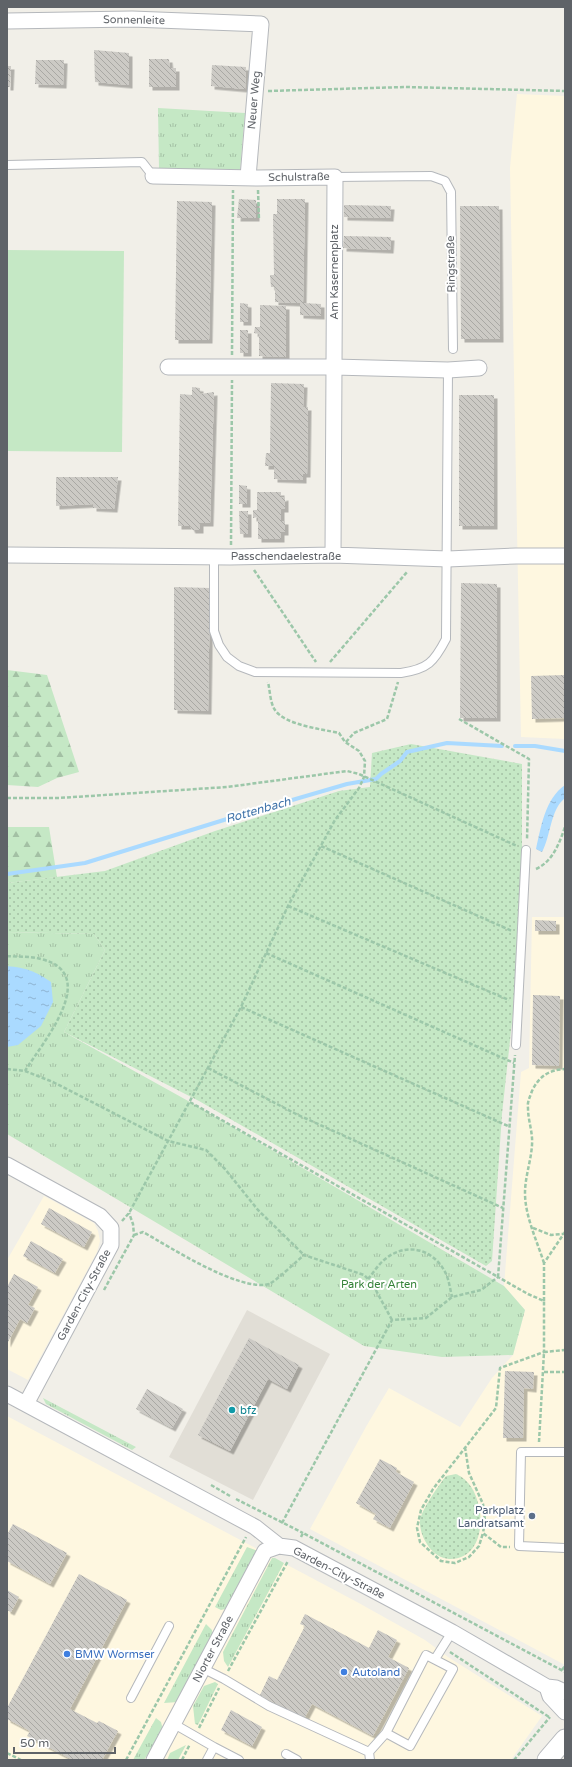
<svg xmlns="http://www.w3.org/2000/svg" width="572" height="1767" font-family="'Varela Round',sans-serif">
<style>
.commercial{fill:#fef7e0}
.education{fill:#e1ded6}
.grass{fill:url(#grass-tufts)}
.forest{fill:url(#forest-firs)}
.garden{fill:url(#garden-dots)}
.pitch{fill:#c5e8c5}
.water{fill:url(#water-ripples)}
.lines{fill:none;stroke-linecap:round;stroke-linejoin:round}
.stream{stroke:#aadaff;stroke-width:4}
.building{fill:url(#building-back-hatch);filter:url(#shadow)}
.service-casing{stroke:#b5b8bc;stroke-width:10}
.minor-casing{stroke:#b5b8bc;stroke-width:17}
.tertiary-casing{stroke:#b5b8bc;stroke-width:21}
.path{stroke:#9cc7a9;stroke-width:2.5;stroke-dasharray:4 2;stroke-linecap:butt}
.service{stroke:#fff;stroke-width:8}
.minor{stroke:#fff;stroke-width:15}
.tertiary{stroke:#fff;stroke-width:19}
.culture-dot{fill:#0f9aa8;stroke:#fff;stroke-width:1.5}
.service-dot{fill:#5c6f8a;stroke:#fff;stroke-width:1.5}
.shop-dot{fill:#3f7fe0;stroke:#fff;stroke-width:1.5}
.labels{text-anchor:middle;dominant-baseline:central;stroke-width:4;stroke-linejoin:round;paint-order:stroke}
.street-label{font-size:11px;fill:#5f6368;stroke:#fff}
.park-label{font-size:11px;fill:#348238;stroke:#fff}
.culture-label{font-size:11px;fill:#0d838f;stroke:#fff;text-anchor:start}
.service-label{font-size:11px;fill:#4e5e75;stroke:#fff;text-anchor:end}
.shop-label{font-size:11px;fill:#366cbe;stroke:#fff;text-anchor:start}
.water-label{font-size:12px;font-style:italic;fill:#4174aa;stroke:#fff}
</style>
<defs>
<pattern id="grass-tufts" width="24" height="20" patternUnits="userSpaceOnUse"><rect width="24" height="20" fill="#c5e8c5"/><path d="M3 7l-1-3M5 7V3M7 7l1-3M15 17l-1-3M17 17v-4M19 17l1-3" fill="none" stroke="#a3c0a4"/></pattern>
<pattern id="forest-firs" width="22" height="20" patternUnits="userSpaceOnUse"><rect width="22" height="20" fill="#c5e8c5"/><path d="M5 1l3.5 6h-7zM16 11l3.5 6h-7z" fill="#a3c0a4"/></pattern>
<pattern id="garden-dots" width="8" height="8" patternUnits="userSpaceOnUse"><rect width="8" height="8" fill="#c5e8c5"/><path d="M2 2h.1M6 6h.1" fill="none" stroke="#a3c0a4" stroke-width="1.8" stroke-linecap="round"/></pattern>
<pattern id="water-ripples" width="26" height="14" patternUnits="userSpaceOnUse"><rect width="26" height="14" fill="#aadaff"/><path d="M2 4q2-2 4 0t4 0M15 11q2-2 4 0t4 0" fill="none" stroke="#8eb4d2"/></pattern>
<pattern id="building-back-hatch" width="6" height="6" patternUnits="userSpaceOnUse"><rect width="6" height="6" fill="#cccac5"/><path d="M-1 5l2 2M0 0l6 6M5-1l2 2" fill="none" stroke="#a9a8a4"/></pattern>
<filter id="shadow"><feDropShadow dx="3.5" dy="3.5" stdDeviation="0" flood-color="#0004"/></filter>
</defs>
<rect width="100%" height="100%" fill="#f1efe8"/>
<path class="commercial" d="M517,94L565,96V739L521,737L510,168Z
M532,917H565V1665L310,1529L367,1425L389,1388L460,1427L492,1378L513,1355L525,1310L504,1286L521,1072L529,1068Z
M44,1196L94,1223L98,1231L100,1241L97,1252L28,1380L7,1369V1260Z
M7,1416L357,1602L425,1640L448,1657L542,1716L511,1760H7Z"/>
<path class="education" d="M247,1310L330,1354L253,1500L169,1457Z"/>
<path class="grass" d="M158,108L245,113L240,171L159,169Z
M7,932L94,934L105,950L64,1032L190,1102L504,1286L525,1310L513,1355L442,1357L364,1346L7,1134Z
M43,1398L136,1447L132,1450L46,1404Z
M247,1547L258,1551L229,1608L221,1610L215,1607Z
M272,1558H275L284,1563L228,1667L224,1661L223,1652Z
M206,1624L212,1630L213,1637L178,1702L164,1703Z
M215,1682L218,1684L198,1725L195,1724L193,1706L204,1686Z
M156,1718L161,1722L163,1730L144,1760H133Z
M186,1745L178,1760H167L170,1753Z"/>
<path class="forest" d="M7,670L47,675L79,772L57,778L38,787L7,785Z
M7,827H49L57,877L7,883Z"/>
<path class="garden" d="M411,744L522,764V850L513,1013L502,1114L492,1261L486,1266L199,1101L64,1032L105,950L94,934L7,932V883L105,871L215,831L339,791L370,787L372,753Z
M456,1474C470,1480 476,1493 479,1507C484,1529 477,1560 449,1559C432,1558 419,1536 420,1521C421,1510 439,1485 446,1476Z"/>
<path class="pitch" d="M7,250L124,251L122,452L7,451Z"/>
<path class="water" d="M565,785V798C550,810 551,836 542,852L536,849C541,827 545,799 565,785Z
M7,966C27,968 35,971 51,982L53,1002L41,1026L18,1045L7,1047Z"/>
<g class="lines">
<path class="stream" d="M515,746H535L565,751
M7,874L85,863L227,819L347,784L376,779L381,774L400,761L407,752L447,743L502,746"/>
</g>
<path class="building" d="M94,50L129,53V85L95,82Z
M149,59H169L170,68H176V87H149Z
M36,60H64L63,85L35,84Z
M212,65L246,67L245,89L211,86Z
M7,66H11L10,87H7Z
M239,199L256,200V218H237Z
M277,199H305L303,303L321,304V316L300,315V303L275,302V287H271L270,275H274L273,216V214H277Z
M177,201L212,202L209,340H175Z
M344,205L391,206L390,218L344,217Z
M460,206H499L500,339H461Z
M344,236L391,237L390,250L343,248Z
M240,303L248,304V322H240Z
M260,305L286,306V357L259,356V334L254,333L255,327H260Z
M240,330H248V353H240Z
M271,383L304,384L303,407H308L307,474H303V480L274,479V466H265L266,453H270Z
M192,387L200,388V394L214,392L210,523H200V530H192L190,526H178L180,394L192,395Z
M459,395H494V526H459Z
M56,477H118L114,509L93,508V504L56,506Z
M239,485L247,486V504H239Z
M257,492H281V498L285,497V509H281V521H285V532H281V539H258V517L253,518V510H257Z
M239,511H248V534H240Z
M461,583L497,584V718H460Z
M174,587L210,588L208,711L174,710Z
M565,675V718L532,719L531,676Z
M535,920L556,921V931H535Z
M533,995L560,996L559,1066L532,1065Z
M49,1208L92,1232L84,1247L41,1224Z
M31,1241L63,1259L55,1273L23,1256Z
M14,1274L38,1287L28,1305L35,1308L27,1323L20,1319L7,1344V1287Z
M249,1338L299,1365L287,1389L268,1379L230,1451L198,1435Z
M505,1371L534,1372L533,1389L524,1388L523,1438H503Z
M147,1389L183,1409L172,1428L136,1409Z
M380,1459L397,1468L396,1472L414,1482L390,1528L373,1519L376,1514L356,1503Z
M13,1524L67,1553L50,1584L7,1561V1535Z
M79,1574L127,1600L70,1709L97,1723L99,1721L118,1731L102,1760H73L27,1736L30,1731L7,1719V1708Z
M7,1590L19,1597L11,1612L7,1610Z
M305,1614L369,1648L378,1630L397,1640L388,1657L409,1668L373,1736L312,1704L304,1719L260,1695L269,1676L277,1680L305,1626L300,1624Z
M231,1710L262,1727L252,1746L221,1730Z"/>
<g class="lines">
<g class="service-casing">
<path id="service" d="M7,165L142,162L153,176
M335,177L431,176L445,181L451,192L453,349
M214,556V631L219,645L227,657L239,666L255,672L401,673C428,669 434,662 446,639L448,370
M516,1045L526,850
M565,1452H521L519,1546L565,1548
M426,1655L453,1669L410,1746L386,1733Z
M435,1659L452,1632
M202,1668L224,1679L269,1706L369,1752L386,1733
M131,1698L169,1626
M174,1724L214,1747L207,1760
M214,1747L239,1760
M369,1752L370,1760
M286,1754L297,1760"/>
</g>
<g class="minor-casing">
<path id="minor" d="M7,21L132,19L261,24L248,177
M153,176L258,178L335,177L333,555
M168,367H334L448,370L479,368
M7,555L230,557L333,555L448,559L516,556H565
M7,1165L100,1216L111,1228V1245L26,1404
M7,1394L255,1527L279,1546L294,1548L452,1632L547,1687L556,1688L565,1692
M547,1687L550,1696L565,1712
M154,1760L265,1551L279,1546"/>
</g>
<g class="tertiary-casing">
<path id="tertiary" d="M547,1760L565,1739"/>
</g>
<path class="path" d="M268,91L405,87L565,91
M258,190L259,220
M232,355L233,190
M231,545L232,380
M254,570L316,662
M330,662L407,572
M459,719L529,759L527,840
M346,742L354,733L387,719L398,682
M7,798H59L227,787L347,771L359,774L517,846
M321,846L512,931
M536,869C553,861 559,844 565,827
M288,906L509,1000
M266,953L514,1063
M7,956C18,957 30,956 41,959C102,974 42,1043 25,1071
M241,1007L508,1126
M208,1068L296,1114L503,1208
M7,1069L25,1071L53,1082L168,1141L206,1150L225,1169L258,1210L304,1255
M190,1102L498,1277L515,1055
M122,1221L129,1213L241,1007L288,906L335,820L359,788L364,777L365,761L359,751L345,742L339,733C321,729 285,725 275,710C270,703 270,690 268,682
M533,1228L551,1235L563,1234
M134,1235L143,1232C170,1247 239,1292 269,1284C275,1282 298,1260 304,1255L364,1275L372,1283L392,1320
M544,1263C537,1241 525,1216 525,1193C525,1177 531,1161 532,1145C533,1132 528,1121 528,1108C527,1102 530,1097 532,1091C539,1076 549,1070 565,1069
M368,1279C373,1273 378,1265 384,1260C405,1242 431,1248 444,1270C449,1278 450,1289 452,1297
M372,1283L403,1286
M104,1290L134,1235L133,1224L129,1213
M544,1301V1263L565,1232
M544,1372H565
M539,1442L544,1352L565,1350
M465,1447L469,1473L483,1504L485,1521L483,1533
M211,1485L230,1496
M236,1499L303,1533
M282,1523L392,1320L426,1318L452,1297L481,1290L498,1277L528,1294L544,1301V1352L500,1368L496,1408L433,1489L421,1510L417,1528L420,1542L441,1561L455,1563L469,1557L479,1546L483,1533L501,1547H510
M301,1537L303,1533L565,1672
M450,1652L549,1717
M562,1670L565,1666
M228,1671L288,1561
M199,1728L219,1688
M7,1753L21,1760
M126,1760L246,1537
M182,1760L190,1744
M514,1760L550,1717"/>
<use href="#service" class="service"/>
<use href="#minor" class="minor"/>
<use href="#tertiary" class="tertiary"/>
</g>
<circle class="culture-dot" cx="232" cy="1410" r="4"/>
<circle class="service-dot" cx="532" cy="1516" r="4"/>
<g class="shop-dot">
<circle cx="67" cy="1654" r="4"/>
<circle cx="344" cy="1672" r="4"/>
</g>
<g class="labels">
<g class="street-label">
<text transform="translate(134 20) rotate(1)">Sonnenleite</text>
<text transform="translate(254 100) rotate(-85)">Neuer Weg</text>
<text transform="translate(299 177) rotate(-1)">Schulstraße</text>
<text transform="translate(451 264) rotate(-91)">Ringstraße</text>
<text transform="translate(334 272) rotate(-90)">Am Kasernenplatz</text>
<text x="286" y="556">Passchendaelestraße</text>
<text transform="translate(84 1295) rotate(-62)">Garden-City-Straße</text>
<text transform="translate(339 1573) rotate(27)">Garden-City-Straße</text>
<text transform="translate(213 1649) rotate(-62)">Niorter Straße</text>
</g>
<g class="park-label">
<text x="379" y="1284">Park der Arten</text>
</g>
<g class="culture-label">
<text x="240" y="1410">bfz</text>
</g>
<g class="service-label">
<text x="524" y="1510">Parkplatz<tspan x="524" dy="13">Landratsamt</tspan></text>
</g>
<g class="shop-label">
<text x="75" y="1654">BMW Wormser</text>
<text x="352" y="1672">Autoland</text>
</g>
<g class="water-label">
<text transform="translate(258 810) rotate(-16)">Rottenbach</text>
</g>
</g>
<rect width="572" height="1767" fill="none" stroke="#5f6368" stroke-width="16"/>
<path d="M14 1747v6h101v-6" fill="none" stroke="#5f6368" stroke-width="2"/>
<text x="20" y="1747" font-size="12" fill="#5f6368" stroke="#ffffff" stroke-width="3" paint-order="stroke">50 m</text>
</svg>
